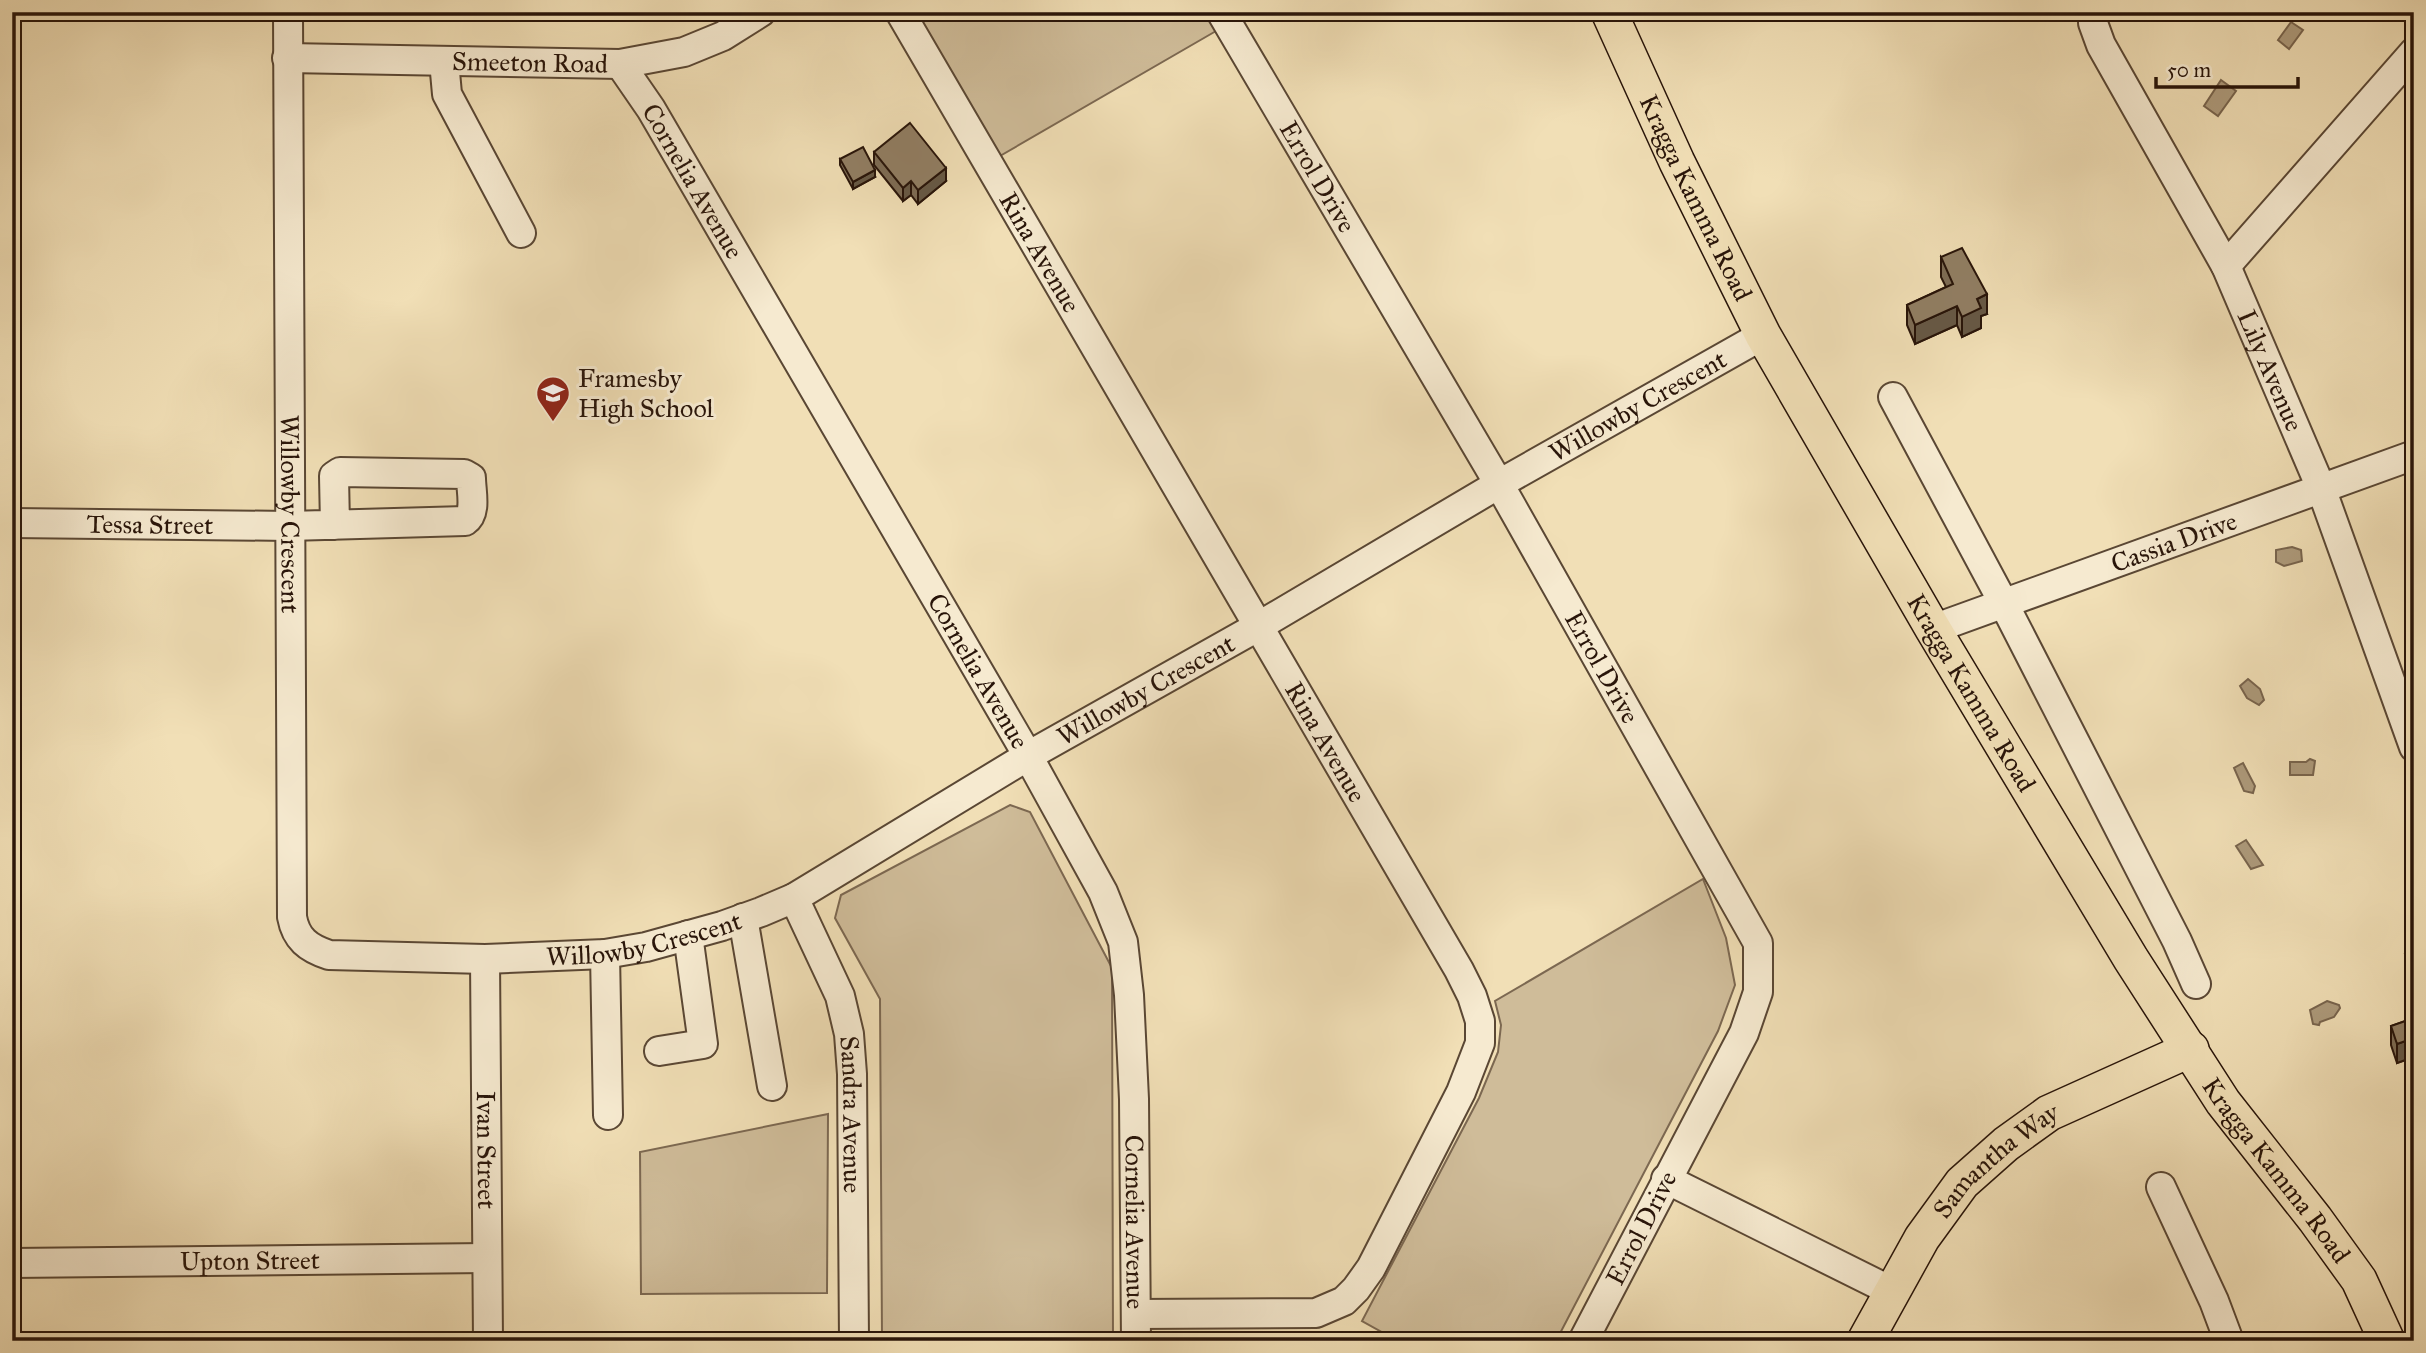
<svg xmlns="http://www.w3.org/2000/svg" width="2426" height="1353" font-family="'IM FELL Great Primer',serif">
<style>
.green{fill:#cfbc99;stroke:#7c6851;stroke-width:2}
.water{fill:#ad9a7b;stroke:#78644d;stroke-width:2}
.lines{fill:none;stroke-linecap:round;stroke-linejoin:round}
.minor-casing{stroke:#5a4734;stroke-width:32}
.major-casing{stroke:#281409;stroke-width:38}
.minor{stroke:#f6ead0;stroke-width:28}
.major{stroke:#f1dfb6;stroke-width:35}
.wall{fill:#7d6c55;stroke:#281409;stroke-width:2}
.shaded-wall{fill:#665845;stroke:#281409;stroke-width:2}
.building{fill:#917e63;stroke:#281409;stroke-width:2}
.labels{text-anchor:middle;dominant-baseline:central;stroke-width:6;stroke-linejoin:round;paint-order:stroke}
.street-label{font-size:26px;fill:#281409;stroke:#f6ead0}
.poi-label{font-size:26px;fill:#281409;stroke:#f6ead0;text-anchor:start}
</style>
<rect width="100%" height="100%" fill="#f1dfb6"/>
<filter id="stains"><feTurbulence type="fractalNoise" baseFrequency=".00286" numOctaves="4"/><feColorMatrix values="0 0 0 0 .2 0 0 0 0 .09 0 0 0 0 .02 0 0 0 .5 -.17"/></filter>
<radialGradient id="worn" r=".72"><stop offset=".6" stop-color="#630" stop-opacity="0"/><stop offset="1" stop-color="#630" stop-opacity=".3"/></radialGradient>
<path class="green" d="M909,12H1204L1216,31L993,160Z
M1010,805L1030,812L1112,968L1113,1341H882L880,999L835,918L841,895Z
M1703,879L1726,938L1735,985L1718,1031L1556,1341H1398L1362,1321L1479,1098L1498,1052L1501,1025L1495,1001Z
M828,1114L827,1293L641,1294L640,1152Z"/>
<path class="water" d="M2291,22L2303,30L2289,49L2278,40Z
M2221,80L2236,91L2218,116L2204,106Z
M2292,547L2301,550L2302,561L2284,566L2276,562V550Z
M2248,679L2260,689L2264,700L2259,705L2247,698L2240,686Z
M2310,759L2315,761L2313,775H2290V762H2306Z
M2243,763L2255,786L2253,793L2244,791L2234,768Z
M2246,840L2263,865L2251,869L2236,846Z
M2327,1001L2339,1005L2340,1008L2334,1017L2320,1022L2319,1025L2313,1024L2310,1010Z"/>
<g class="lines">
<g class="minor-casing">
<g id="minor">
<path id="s1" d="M288,12L292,917C296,939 308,948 329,955L485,959L605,954L646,947L722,926L761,912L794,898L1028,756L1259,626L1499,484L1763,335"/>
<path id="s2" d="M900,12L1459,970L1472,996L1480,1021V1043L1461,1092L1371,1268L1356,1289L1344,1301L1316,1313L1136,1314"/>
<path id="s3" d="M1221,12L1499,484L1758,943V992L1744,1033L1583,1341"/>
<path id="s4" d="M2093,12V23L2101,45L2226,266L2321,488L2414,747"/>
<path id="s5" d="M287,58L620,64L684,52L723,36L761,12"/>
<path d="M444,61L447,94L521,233"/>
<path id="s6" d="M620,64L651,109L1028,756L1103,892L1123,942L1129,995L1134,1099L1136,1341"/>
<path d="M2226,266L2414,52"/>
<path d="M1893,397L2004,604L2177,941L2196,984"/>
<path id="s7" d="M12,523L289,526L465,521C477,513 471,491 471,478L464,474L340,472L334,476L335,525"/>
<path id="s8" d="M1933,629L2414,455"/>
<path id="s9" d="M794,898L840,996L849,1034L852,1074L854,1341"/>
<path d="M743,918L772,1086"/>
<path d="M605,954L608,1115"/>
<path id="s10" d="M485,959L488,1341"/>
<path d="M659,1051L703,1044L688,935"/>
<path d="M1666,1179L1891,1291"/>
<path d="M2161,1187L2214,1301L2229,1341"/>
<path id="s11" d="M12,1263L487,1258"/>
</g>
</g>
<g class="major-casing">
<g id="major">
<path id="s12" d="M1609,12L1677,162L1763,335L1933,629L2131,959L2223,1102L2315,1219L2359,1280L2387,1341"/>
<path id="s13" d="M1865,1341L1922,1238L1962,1183L2006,1144L2049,1113L2191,1049"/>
</g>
</g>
<use href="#minor" class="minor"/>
<use href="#major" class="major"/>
</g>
<path class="wall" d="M874,152L946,181L918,204L911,195L903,201L874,165Z
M840,159L875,177L853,189L840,165Z
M1941,257L1987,314L1981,316V328L1962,337L1957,325L1915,344L1907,325V305L1946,287L1941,277Z
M2414,951V998L2405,974V954Z
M2414,1018V1057L2397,1063L2391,1045V1026Z"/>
<path class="shaded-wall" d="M946,168V181L918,204V190Z
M875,170V177L853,189V182Z
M911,181V195L903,201V188Z
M1987,294V314L1981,316V328L1962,337V317L1977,299Z
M1957,306V325L1915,344V325Z
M2414,1038V1057L2397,1063V1044Z"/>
<path class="building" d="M910,123L946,168L918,190L911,181L903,188L874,152Z
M863,147L875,170L853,182L840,159Z
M1962,248L1987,294L1977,299L1981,308L1962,317L1957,306L1915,325L1907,305L1953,284L1941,257Z
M2414,951V979L2405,954Z
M2414,1018V1038L2397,1044L2391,1026Z"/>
<defs>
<g id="school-pin" transform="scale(1.75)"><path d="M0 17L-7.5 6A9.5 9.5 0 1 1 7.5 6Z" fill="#8f2418" stroke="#f6ead0"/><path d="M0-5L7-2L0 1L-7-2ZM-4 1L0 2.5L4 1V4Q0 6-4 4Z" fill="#fff"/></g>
</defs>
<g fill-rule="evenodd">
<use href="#school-pin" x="553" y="393"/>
</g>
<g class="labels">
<g class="street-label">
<text stroke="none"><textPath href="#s5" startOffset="243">Smeeton Road</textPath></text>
<text stroke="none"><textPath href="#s3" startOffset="191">Errol Drive</textPath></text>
<text stroke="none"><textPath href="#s6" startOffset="138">Cornelia Avenue</textPath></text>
<text stroke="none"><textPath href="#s12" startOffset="205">Kragga Kamma Road</textPath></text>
<text stroke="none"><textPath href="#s2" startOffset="278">Rina Avenue</textPath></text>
<text stroke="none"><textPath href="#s4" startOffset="402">Lily Avenue</textPath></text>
<text stroke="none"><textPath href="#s1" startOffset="2412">Willowby Crescent</textPath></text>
<text stroke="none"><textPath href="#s1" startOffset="502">Willowby Crescent</textPath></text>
<text stroke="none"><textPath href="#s7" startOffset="138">Tessa Street</textPath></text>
<text stroke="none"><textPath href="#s8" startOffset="256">Cassia Drive</textPath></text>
<text stroke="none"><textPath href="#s3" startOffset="758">Errol Drive</textPath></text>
<text stroke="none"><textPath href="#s6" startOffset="705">Cornelia Avenue</textPath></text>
<text stroke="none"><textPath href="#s1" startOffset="1844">Willowby Crescent</textPath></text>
<text stroke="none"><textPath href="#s12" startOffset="772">Kragga Kamma Road</textPath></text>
<text stroke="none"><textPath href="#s2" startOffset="845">Rina Avenue</textPath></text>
<text stroke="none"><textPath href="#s1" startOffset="1278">Willowby Crescent</textPath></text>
<text stroke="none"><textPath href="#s9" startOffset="228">Sandra Avenue</textPath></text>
<text stroke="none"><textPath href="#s10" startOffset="191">Ivan Street</textPath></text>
<text stroke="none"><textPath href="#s13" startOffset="226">Samantha Way</textPath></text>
<text stroke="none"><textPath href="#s12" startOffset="1339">Kragga Kamma Road</textPath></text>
<text stroke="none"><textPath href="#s6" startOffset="1293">Cornelia Avenue</textPath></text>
<text transform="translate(1641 1228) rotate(-63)">Errol Drive</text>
<text stroke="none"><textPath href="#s11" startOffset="238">Upton Street</textPath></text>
</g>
<g class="poi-label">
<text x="578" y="378">Framesby<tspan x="578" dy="30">High School</tspan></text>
</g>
</g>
<rect width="2426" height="1353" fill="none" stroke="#f1dfb6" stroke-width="42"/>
<rect x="14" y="14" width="2398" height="1325" fill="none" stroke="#281409" stroke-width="3.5"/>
<rect x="21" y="21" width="2384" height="1311" fill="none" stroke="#281409" stroke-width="2"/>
<path d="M2156 77v10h142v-10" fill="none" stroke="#281409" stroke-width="3.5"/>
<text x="2167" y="77" font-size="21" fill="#281409" stroke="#f6ead0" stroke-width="5" paint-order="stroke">50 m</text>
<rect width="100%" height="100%" filter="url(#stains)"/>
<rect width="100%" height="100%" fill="url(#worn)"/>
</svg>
